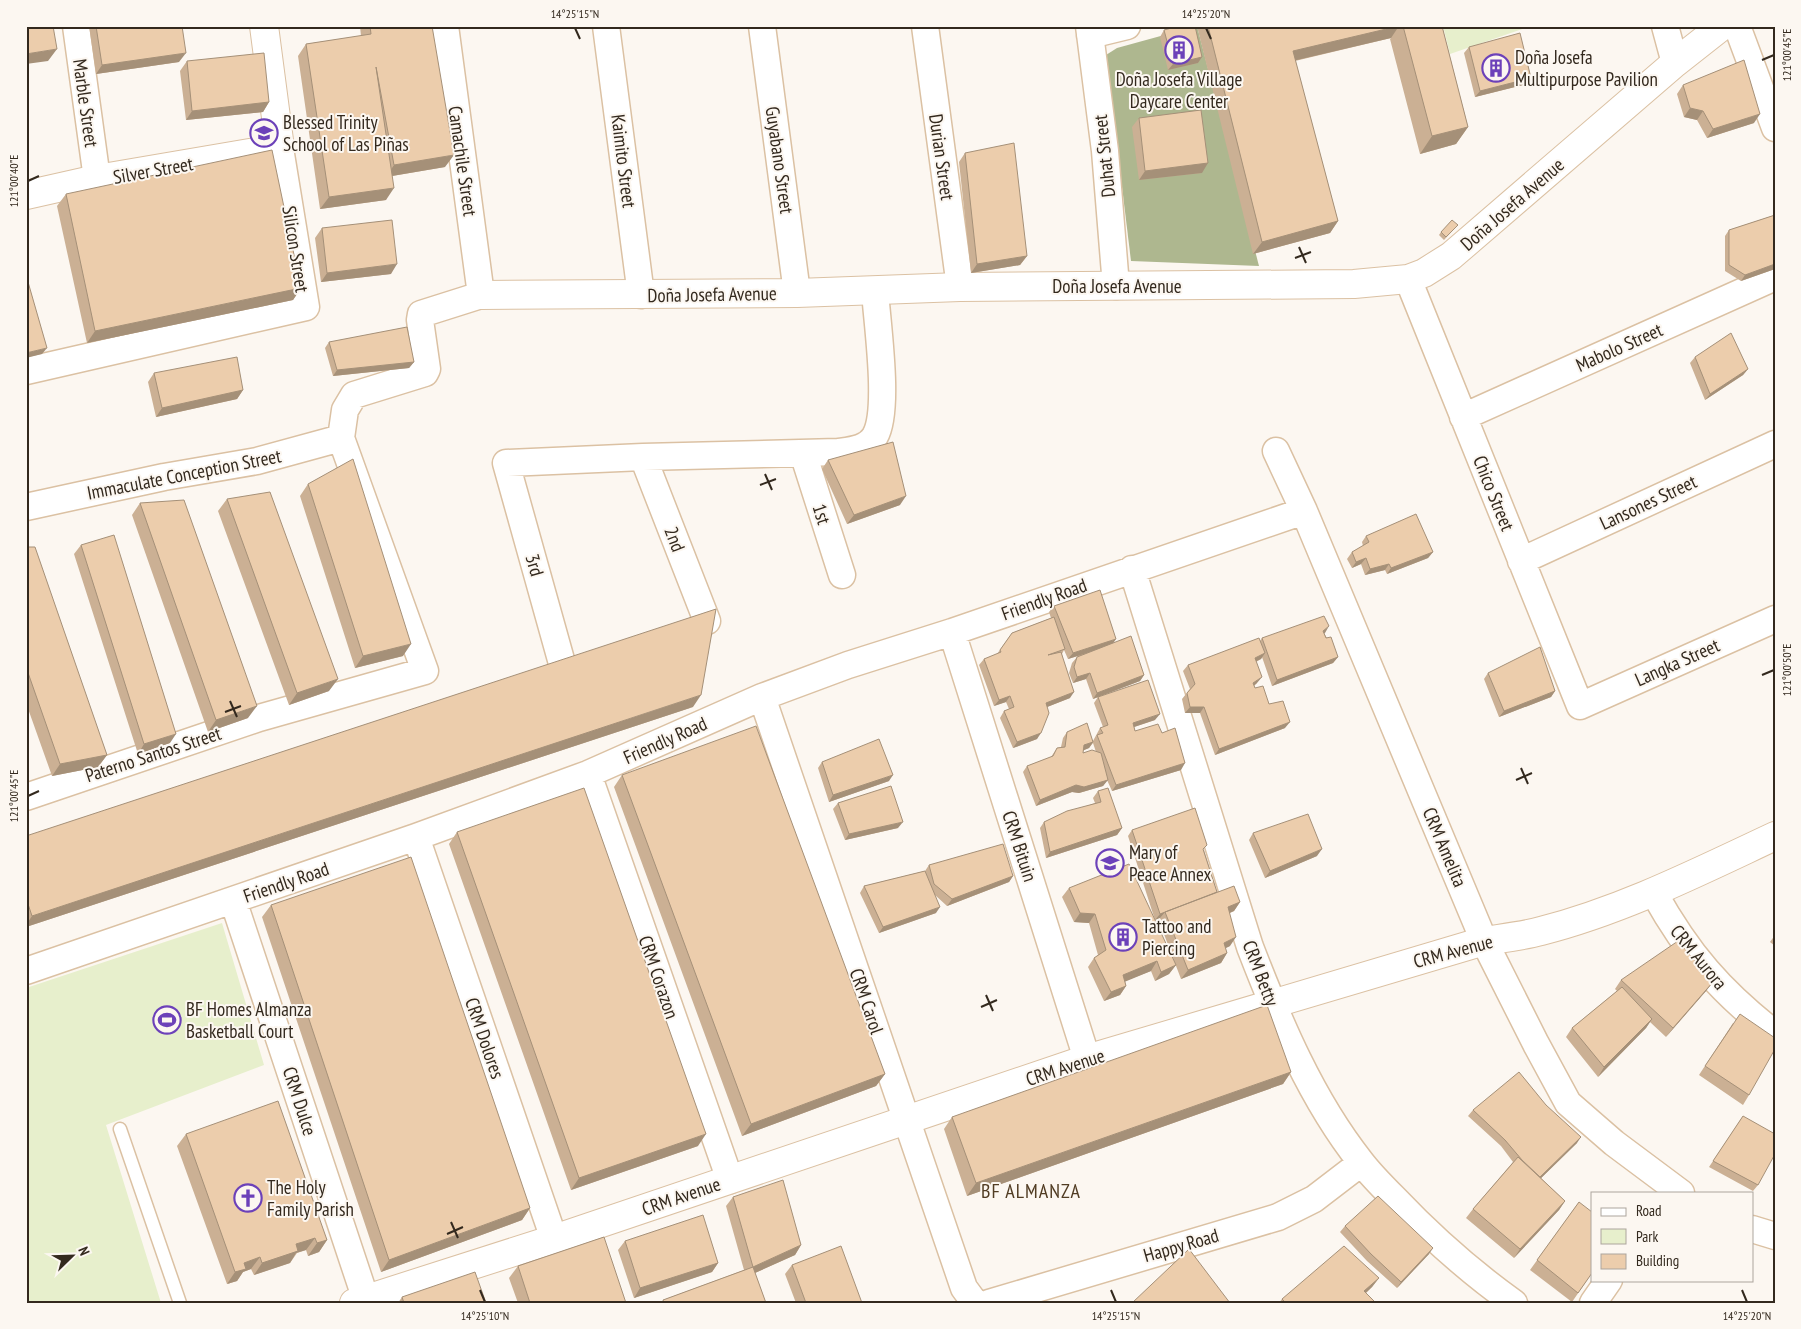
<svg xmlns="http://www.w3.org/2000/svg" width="1801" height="1329" font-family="'PT Sans Narrow',sans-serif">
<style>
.green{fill:#e7efcc}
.forest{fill:#aeb78f}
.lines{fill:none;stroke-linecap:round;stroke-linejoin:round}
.service-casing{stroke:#dbc1a3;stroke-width:15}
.minor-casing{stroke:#dbc1a3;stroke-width:29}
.tertiary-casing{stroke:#dbc1a3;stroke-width:30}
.service{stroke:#fff;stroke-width:12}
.minor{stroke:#fff;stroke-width:26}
.tertiary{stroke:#fff;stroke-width:28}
.wall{fill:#cbb094;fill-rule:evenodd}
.shaded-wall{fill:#a59078}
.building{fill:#eccdac;stroke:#a59078}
.ticks{fill:none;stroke:#33291e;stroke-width:2}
.labels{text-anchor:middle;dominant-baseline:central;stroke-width:4;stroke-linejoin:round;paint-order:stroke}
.poi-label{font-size:19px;fill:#33291e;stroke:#fcf7f1;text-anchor:start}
.street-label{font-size:19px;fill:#33291e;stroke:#fcf7f1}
.neighbourhood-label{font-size:20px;letter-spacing:1px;fill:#513c23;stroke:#fcf7f1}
.neatline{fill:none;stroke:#33291e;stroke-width:2}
.ticks-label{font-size:12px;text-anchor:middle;fill:#33291e}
</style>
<rect width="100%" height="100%" fill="#fcf7f1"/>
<path class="green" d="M1443,26H1531L1450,54Z
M222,923L264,1065L106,1125L161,1303H26V988Z"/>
<path class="forest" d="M1197,26L1259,266L1131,261L1106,55L1117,48Z"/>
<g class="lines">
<g class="service-casing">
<path id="service" d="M120,1129L180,1303"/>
</g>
<g class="minor-casing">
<path id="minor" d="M76,26L97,179
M606,26L641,295
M762,26L797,293
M925,26L960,287
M1089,26L1105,151L1116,286
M1665,26L1675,63
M1737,26L1775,128
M1090,35L1127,26
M1408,279L1580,706L1775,619
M26,371L306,307L280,148
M1463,417L1775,277
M1276,451L1304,511L1484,941L1536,1044L1568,1103L1614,1143L1681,1193
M803,453L842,575
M643,457L707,621
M26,507L164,477L257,461L341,438
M1521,561L1775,444
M1132,569L1250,947C1279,1022 1311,1099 1361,1162C1371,1175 1383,1187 1394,1198C1432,1238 1469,1271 1514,1303
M952,632L1087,1059
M563,667L506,463L643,457L838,452C852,450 867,449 875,436C890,410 877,323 875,291
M762,697L964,1288L975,1303
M588,774L730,1180
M26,797L259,718L425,671L341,438L345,410L354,395L425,373L427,369L420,320L421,314L481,295L445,26
M416,837L554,1239
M1654,893C1688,954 1720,991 1775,1034
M233,900L367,1303
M26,971L416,837L588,774L762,697L848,665L952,632L1304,511
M1752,1229L1775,1236
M989,1303L1278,1217L1314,1199L1361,1163
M1593,1303L1609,1280"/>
</g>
<g class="tertiary-casing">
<path id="tertiary" d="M26,195L97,179L280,148L264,26
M481,295L797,293L960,287L1354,284L1408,279L1424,273L1451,256L1675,63L1722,26
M354,1303L554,1239L1087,1059L1484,941C1503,938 1523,936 1541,931C1623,910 1698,872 1775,836"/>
</g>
<use href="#service" class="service"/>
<use href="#minor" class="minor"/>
<use href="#tertiary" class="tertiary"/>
</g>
<path class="wall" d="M89,26H182L179,62L96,74Z
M360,26H432L445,167L392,176L386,200L320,209L298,56L306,44L361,36Z
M1197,26H1442L1468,127L1456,144L1420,154L1390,39L1391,38L1295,61L1338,221L1330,233L1253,254Z
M1164,30L1202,57L1198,63L1168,70L1160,37Z
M1469,47L1531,78L1527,84L1475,97L1464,53Z
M187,61L269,102L263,112L186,120L180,71Z
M1683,85L1754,123L1707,138L1697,120L1684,117L1677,94Z
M1139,118L1202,173L1139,180L1132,127Z
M965,153L1027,256L1020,265L971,273L959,162Z
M66,194L301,288L293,300L87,343L57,206Z
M1775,215V269L1741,281L1725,271V236L1729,230Z
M322,228L391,274L321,282L315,238Z
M1455,228L1444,240L1439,235L1441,232Z
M329,342L414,362L409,368L333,376L325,348Z
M1695,357L1748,369L1743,375L1705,400L1690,363Z
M154,373L243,390L237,399L156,417L148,382Z
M828,460L900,505L847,524L822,469Z
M308,484L403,656L355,668L300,496Z
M227,499L329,691L289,705L218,511Z
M140,503L248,718L208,732L132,515Z
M1366,536L1433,552L1428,558L1387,574L1385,570L1365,575L1361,564L1352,568L1347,559L1352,552L1363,546L1362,542Z
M81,545L170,743L138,754L74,554Z
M26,547L107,755L98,767L52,776L26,703Z
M1054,606L1114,643L1144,675L1140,681L1093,699L1086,679L1073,683L1069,673L1072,663L1077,657L1078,656L1068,659L1064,650L1062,654L1070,698L1047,707L1037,739L1013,748L1000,718L1004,711L1009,709L1006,702L994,706L979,665L984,659L997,654L1012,633L1051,618L1049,612Z
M1324,633L1338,657L1333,663L1272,686L1262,657L1261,659L1256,662L1257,683L1254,686L1255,688L1269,704L1285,728L1215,755L1200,713H1185L1182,699L1190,689L1183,671L1188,665L1260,641L1262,638L1325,633Z
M1488,673L1555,691L1551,697L1499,717L1484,679Z
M1098,697L1155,720L1134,727L1135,731L1162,733L1181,770L1112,791L1107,780L1103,786L1079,793L1072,792L1036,806L1023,772L1027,766L1051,757L1057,748L1061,747L1063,738L1067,732L1093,741L1100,728L1103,727L1094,703ZM1093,743L1096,752L1083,753V750L1089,748Z
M693,707L26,927V836Z
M822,762L889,781L829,802L818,768Z
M622,775L885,1074L876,1086L742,1136L614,787Z
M1098,791L1122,828L1117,835L1046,858L1040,828L1044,822L1095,803L1093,798Z
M838,803L898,828L845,840L833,809Z
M1132,830L1204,850L1217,892L1216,893L1240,902L1234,911L1230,913V946L1225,948L1227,953L1221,963L1181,979L1159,921L1160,918L1155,920L1128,836Z
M457,832L698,1146L571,1190L449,844Z
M1253,833L1317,856L1265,878L1249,840Z
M929,865L1013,876L1009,882L947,906L935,895L936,913L879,933L860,893L864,886L925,871Z
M1069,888L1176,965L1169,974L1155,981L1151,971L1125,981L1126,986L1120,995L1104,1001L1088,967L1094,958L1098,955L1089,923L1074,922L1062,897Z
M271,905L530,1208L522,1220L381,1272L262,917Z
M1775,935V946L1770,942Z
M1621,980L1713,982L1706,991L1666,1037L1650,1022L1646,1028L1598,1077L1566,1037L1572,1028L1617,991L1615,989Z
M1733,1023L1749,1095L1743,1105L1699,1075Z
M1291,1072L1283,1084L967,1196L944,1129L952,1117Z
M1473,1110L1577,1143L1541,1178L1565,1201L1559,1210L1514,1258L1466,1218L1473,1209L1513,1162L1501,1146L1468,1116Z
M1743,1116L1758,1185L1753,1191L1709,1167Z
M186,1134L327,1240L319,1252L308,1256L306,1250L297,1253L290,1263L254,1275L251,1269L243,1272L237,1281L227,1284L177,1146Z
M733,1197L801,1245L795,1255L755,1273L766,1303H662L663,1300L744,1270L726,1206Z
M1579,1202L1592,1273L1572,1302L1530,1270Z
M1345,1226L1429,1254L1397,1288L1367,1261L1340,1232Z
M625,1241L718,1263L712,1272L634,1298L618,1250Z
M792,1265L862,1303H796L785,1274Z
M518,1266L626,1303H518L509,1278Z
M1379,1278L1372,1287L1366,1293L1376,1303H1279L1282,1299Z
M402,1297L486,1303H398Z"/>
<path class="shaded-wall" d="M1399,26L1391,38L1284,63L1293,51Z
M57,49L48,61L26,64V54Z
M186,53L179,62L96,74L102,65Z
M1202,57L1198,63L1168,70L1173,64Z
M1531,78L1527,84L1475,97L1480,91Z
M269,102L263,112L186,120L192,111Z
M1690,108L1703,111L1697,120L1684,117Z
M1760,114L1754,123L1707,138L1713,129Z
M1468,127L1456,144L1420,154L1432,136Z
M454,155L445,167L386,177L394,165Z
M1208,163L1202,173L1139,180L1145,171Z
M394,188L386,200L320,209L329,197Z
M1338,221L1330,233L1253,254L1262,242Z
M1027,256L1020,265L971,273L977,264Z
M397,264L391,274L321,282L327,273Z
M1775,264V269L1741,281L1745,275Z
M301,288L293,300L87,343L95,331Z
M47,348L42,354L26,358V353Z
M414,362L409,368L333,376L337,370Z
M1748,369L1743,375L1705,400L1710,394Z
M243,390L237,399L156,417L162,408Z
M906,496L900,505L847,524L854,515Z
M1433,552L1428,558L1387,574L1391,568Z
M1366,558L1361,564L1352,568L1356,562Z
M1389,564L1385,570L1365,575L1370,569Z
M1329,626L1325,633L1318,637L1323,631Z
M1116,639L1112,645L1068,659L1073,653Z
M411,644L403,656L355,668L363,656Z
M1265,653L1261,659L1250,664L1255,658Z
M1338,657L1333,663L1272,686L1277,680Z
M1090,673L1086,679L1073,683L1077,677Z
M1144,675L1140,681L1093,699L1097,693Z
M1262,677L1257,683L1248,690L1253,683Z
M338,679L329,691L289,705L297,693Z
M1555,691L1551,697L1499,717L1504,711Z
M1074,692L1070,698L1042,709L1046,703Z
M701,695L693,707L26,927V925L32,916Z
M1010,696L1006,702L994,706L999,700Z
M257,706L248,718L208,732L216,720Z
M1190,707H1204L1200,713H1185Z
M1160,714L1155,720L1128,729L1133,723Z
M1290,722L1285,728L1215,755L1219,749Z
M1041,733L1037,739L1013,748L1017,742Z
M176,734L170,743L138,754L144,744Z
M1093,742L1089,748L1080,752L1084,745Z
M107,755L98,767L52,776L60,764Z
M1185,763L1181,770L1112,791L1116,785Z
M893,775L889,781L829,802L833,795Z
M1108,780L1103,786L1079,793L1072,792L1036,806L1040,800L1076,785Z
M903,822L898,828L845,840L849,834Z
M1122,828L1117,835L1046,858L1050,852Z
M1322,849L1317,856L1265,878L1270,871Z
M1013,876L1009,882L947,906L952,899Z
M1240,902L1234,911L1222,916L1228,907Z
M940,907L936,913L879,933L883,927Z
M1165,912L1160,918L1155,920L1160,914Z
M1080,913L1095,914L1089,923L1074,922Z
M1236,937L1230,946L1218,952L1224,943Z
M1227,953L1221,963L1181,979L1188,970Z
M1157,961L1151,971L1117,985L1123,975Z
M1176,965L1169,974L1155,981L1161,972Z
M1713,982L1706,991L1666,1037L1673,1028Z
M1126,986L1120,995L1104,1001L1111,992Z
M1652,1019L1646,1028L1598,1077L1604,1067Z
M1291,1072L1283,1084L967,1196L976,1183Z
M885,1074L876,1086L742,1136L751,1124Z
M706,1134L698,1146L571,1190L579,1178Z
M1581,1137L1577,1143L1533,1186L1537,1180Z
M1565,1201L1559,1210L1514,1258L1520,1249Z
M530,1208L522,1220L381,1272L389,1260Z
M315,1238L306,1250L296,1253L290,1263L254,1275L262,1263L296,1244Z
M327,1240L319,1252L308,1256L317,1243Z
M801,1245L795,1255L746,1277L753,1267Z
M1433,1248L1429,1254L1397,1288L1401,1282Z
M260,1257L251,1269L243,1272L237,1281L227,1284L235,1272L244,1263Z
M718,1263L712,1272L634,1298L640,1288Z
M1379,1278L1372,1287L1358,1300L1364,1291Z"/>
<path class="building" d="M26,26H53L57,49L26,54Z
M96,26H182L186,53L102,65Z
M370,26H432L454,155L394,165L376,67L394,188L329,197L306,44L371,34Z
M1179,26H1195L1202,57L1173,64L1164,30Z
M1208,26H1399L1293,51L1338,221L1262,242Z
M1403,26H1442L1468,127L1432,136Z
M1520,33L1531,78L1480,91L1469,47Z
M264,53L269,102L192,111L187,61Z
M1744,60L1760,114L1713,129L1703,111L1690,108L1683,85Z
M1201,110L1208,163L1145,171L1139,118Z
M1014,143L1027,256L977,264L965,153Z
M272,150L301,288L95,331L66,194Z
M1775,215V264L1745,275L1729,265V230Z
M392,220L397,264L327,273L322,228Z
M1452,220L1458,225L1446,237L1441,232Z
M26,275L47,348L26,353Z
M407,327L414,362L337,370L329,342Z
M1731,333L1748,369L1710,394L1695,357Z
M237,357L243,390L162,408L154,373Z
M893,442L906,496L854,515L828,460Z
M353,459L411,644L363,656L308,484Z
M270,492L338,679L297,693L227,499Z
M184,500L257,706L216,720L140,503Z
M1416,514L1433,552L1391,568L1389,564L1370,569L1366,558L1356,562L1352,552L1369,542L1366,536Z
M114,535L176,734L144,744L81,545Z
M26,547H35L107,755L60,764L26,667Z
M1100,590L1116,639L1073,653L1054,606Z
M716,609L701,695L32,916L26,898V836Z
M1324,616L1329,626L1323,631L1326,638L1331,637L1338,657L1277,680L1262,638Z
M1054,617L1065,649L1048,655L1061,652L1074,692L1046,703L1049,713L1041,733L1017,742L1004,711L1014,707L1010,696L999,700L984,659L1001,652L1000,650L1012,633Z
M1131,636L1144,675L1097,693L1090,673L1077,677L1074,667L1077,657Z
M1259,638L1265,653L1255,658L1262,677L1253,683L1255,688L1263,686L1269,704L1283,701L1290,722L1219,749L1204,707H1190L1187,693L1195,684L1188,665Z
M1540,647L1555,691L1504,711L1488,673Z
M1148,680L1160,714L1133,723L1135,731L1158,724L1162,733L1175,728L1185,763L1116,785L1097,735L1103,733L1100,728L1108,725L1098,697Z
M1087,723L1093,742L1084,745L1083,753L1092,750L1101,753L1108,780L1084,787L1076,785L1040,800L1027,766L1053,756L1057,748L1065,747L1067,732Z
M756,726L885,1074L751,1124L622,775Z
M879,739L893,775L833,795L822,762Z
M891,786L903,822L849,834L838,803Z
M584,788L706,1134L579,1178L457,832Z
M1108,788L1122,828L1050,852L1044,822L1067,811L1101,802L1098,791Z
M1195,808L1207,845L1203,849L1217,892L1160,914L1132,830Z
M1308,814L1322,849L1270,871L1253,833Z
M1003,844L1013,876L952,899L934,884L929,865Z
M411,857L530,1208L389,1260L271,905Z
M1129,864L1176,965L1161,972L1157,961L1123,975L1126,986L1111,992L1094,958L1106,950L1095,914L1080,913L1069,888Z
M925,871L940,907L883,927L864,886Z
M1234,886L1240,902L1228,907L1236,937L1224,943L1227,953L1188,970L1165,912Z
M1678,941L1713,982L1673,1028L1621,980Z
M1622,987L1652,1019L1604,1067L1572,1028Z
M1267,1005L1291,1072L976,1183L952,1117Z
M1740,1014L1775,1038V1049L1749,1095L1705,1066Z
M1519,1072L1546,1105L1581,1137L1540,1177L1522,1160L1505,1140L1473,1110Z
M278,1101L327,1240L317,1243L315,1238L306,1241L296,1244L298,1251L262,1263L260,1257L244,1263L246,1269L235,1272L186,1134Z
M1743,1116L1775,1134V1154L1758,1185L1713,1161Z
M1518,1157L1565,1201L1520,1249L1473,1209Z
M783,1180L801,1245L753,1267L766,1303H664L663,1300L753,1267L733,1197Z
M1378,1196L1433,1248L1401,1282L1371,1254L1345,1226Z
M1579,1202L1592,1212V1273L1578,1293L1537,1260Z
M703,1215L718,1263L640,1288L625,1241Z
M604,1237L626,1303H530L518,1266Z
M841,1246L862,1303H806L792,1265Z
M1344,1246L1379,1278L1364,1291L1376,1303H1286L1282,1299Z
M1189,1249L1230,1303H1132Z
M475,1272L486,1303H404L402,1297Z"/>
<path class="ticks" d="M575,28L580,39M1206,28L1211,39M1762,60L1774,55M28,181L39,176M1299,247L1306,263M1295,258L1311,252M765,474L772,490M760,485L776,479M1762,675L1774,670M230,701L237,717M225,712L241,706M1521,768L1528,784M1516,780L1532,773M28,796L39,791M986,995L993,1011M981,1007L997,1000M451,1222L458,1238M447,1234L463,1227M480,1290L485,1302M1111,1290L1116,1302M1742,1290L1747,1302"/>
<defs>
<g id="building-ring" transform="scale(1.4375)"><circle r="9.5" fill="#fcf7f1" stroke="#6c41b9" stroke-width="1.5"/><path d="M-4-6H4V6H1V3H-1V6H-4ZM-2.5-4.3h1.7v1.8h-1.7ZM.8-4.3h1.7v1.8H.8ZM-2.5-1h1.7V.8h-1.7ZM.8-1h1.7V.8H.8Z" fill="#6c41b9"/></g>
<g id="school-ring" transform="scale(1.4375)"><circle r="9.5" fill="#fcf7f1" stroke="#6c41b9" stroke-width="1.5"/><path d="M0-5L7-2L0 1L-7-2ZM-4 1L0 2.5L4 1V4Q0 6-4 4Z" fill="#6c41b9"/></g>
<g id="stadium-ring" transform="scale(1.4375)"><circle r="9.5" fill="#fcf7f1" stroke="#6c41b9" stroke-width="1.5"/><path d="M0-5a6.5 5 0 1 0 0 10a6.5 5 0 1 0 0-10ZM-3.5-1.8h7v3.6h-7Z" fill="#6c41b9"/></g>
<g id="church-ring" transform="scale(1.4375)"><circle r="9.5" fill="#fcf7f1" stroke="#6c41b9" stroke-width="1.5"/><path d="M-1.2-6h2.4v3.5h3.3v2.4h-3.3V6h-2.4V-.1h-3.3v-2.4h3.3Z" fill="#6c41b9"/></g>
</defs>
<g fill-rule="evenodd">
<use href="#building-ring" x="1179" y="50"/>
<use href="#building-ring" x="1496" y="68"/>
<use href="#school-ring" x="264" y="133"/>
<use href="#school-ring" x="1110" y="863"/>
<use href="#building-ring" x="1123" y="937"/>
<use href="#stadium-ring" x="167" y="1020"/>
<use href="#church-ring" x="248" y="1198"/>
</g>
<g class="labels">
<g class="poi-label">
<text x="1515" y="57">Doña Josefa<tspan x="1515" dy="22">Multipurpose Pavilion</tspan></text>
<text x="1179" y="79" text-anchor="middle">Doña Josefa Village<tspan x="1179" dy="22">Daycare Center</tspan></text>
<text x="283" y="122">Blessed Trinity<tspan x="283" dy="22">School of Las Piñas</tspan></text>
<text x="1129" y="852">Mary of<tspan x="1129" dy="22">Peace Annex</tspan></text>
<text x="1142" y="926">Tattoo and<tspan x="1142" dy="22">Piercing</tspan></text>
<text x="186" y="1009">BF Homes Almanza<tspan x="186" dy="22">Basketball Court</tspan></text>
<text x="267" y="1187">The Holy<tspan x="267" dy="22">Family Parish</tspan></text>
</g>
<g class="street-label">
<text transform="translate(86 103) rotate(82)">Marble Street</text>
<text transform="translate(1104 156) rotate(-96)">Duhat Street</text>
<text transform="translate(942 157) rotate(82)">Durian Street</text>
<text transform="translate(780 160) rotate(82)">Guyabano Street</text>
<text transform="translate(463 161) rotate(82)">Camachile Street</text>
<text transform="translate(624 161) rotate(83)">Kaimito Street</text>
<text transform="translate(153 170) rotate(-10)">Silver Street</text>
<text transform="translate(1512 204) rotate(-41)">Doña Josefa Avenue</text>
<text transform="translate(296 249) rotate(81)">Silicon Street</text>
<text x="1117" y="286">Doña Josefa Avenue</text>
<text transform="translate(712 294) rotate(-1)">Doña Josefa Avenue</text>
<text transform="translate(1619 347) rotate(-24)">Mabolo Street</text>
<text transform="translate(184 474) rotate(-11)">Immaculate Conception Street</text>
<text transform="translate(1494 493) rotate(68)">Chico Street</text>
<text transform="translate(1648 502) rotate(-25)">Lansones Street</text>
<text transform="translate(822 514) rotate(72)">1st</text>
<text transform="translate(675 539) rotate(69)">2nd</text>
<text transform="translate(535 565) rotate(74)">3rd</text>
<text transform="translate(1044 599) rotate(-20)">Friendly Road</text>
<text transform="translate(1677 662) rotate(-24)">Langka Street</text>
<text transform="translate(665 740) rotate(-24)">Friendly Road</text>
<text transform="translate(153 754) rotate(-18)">Paterno Santos Street</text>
<text transform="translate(1020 846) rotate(72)">CRM Bituin</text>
<text transform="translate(1445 847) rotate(67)">CRM Amelita</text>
<text transform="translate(286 882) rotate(-19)">Friendly Road</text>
<text transform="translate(1453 951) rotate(-15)">CRM Avenue</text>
<text transform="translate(1699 957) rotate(51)">CRM Aurora</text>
<text transform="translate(1261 973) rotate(69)">CRM Betty</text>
<text transform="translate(659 977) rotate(71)">CRM Corazon</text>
<text transform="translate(867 1001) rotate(71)">CRM Carol</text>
<text transform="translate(485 1038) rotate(71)">CRM Dolores</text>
<text transform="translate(1065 1067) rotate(-18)">CRM Avenue</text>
<text transform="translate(300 1101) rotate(72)">CRM Dulce</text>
<text transform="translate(681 1196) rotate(-19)">CRM Avenue</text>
<text transform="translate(1181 1245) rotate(-16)">Happy Road</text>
</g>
<g class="neighbourhood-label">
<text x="1031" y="1191">BF ALMANZA</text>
</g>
</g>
<rect width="1801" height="1329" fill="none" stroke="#fcf7f1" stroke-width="55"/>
<rect x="1591" y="1192" width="162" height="90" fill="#fcf7f1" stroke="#aca59d"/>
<rect x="1601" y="1208" width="25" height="8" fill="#ffffff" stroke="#aca59d"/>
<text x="1636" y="1216" font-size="15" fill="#33291e">Road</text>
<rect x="1601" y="1229" width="25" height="15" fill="#e7efcc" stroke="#aca59d"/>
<text x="1636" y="1242" font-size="15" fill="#33291e">Park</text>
<rect x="1601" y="1254" width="25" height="15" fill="#eccdac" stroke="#aca59d"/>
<text x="1636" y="1266" font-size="15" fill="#33291e">Building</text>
<g transform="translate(72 1256) rotate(67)" stroke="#fcf7f1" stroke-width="4" paint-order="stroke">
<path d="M0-4L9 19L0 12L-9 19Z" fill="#33291e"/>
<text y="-8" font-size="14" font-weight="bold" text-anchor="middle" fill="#33291e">N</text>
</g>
<rect x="28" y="28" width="1746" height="1274" class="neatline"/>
<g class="ticks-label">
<text x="575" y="18">14°25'15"N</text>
<text x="1206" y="18">14°25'20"N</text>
<text transform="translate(1787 55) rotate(-90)" y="4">121°00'45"E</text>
<text transform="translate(14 181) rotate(-90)" y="4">121°00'40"E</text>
<text transform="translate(1787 670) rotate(-90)" y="4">121°00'50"E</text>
<text transform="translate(14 796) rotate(-90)" y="4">121°00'45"E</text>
<text x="485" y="1320">14°25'10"N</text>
<text x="1116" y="1320">14°25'15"N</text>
<text x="1747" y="1320">14°25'20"N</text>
</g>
</svg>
